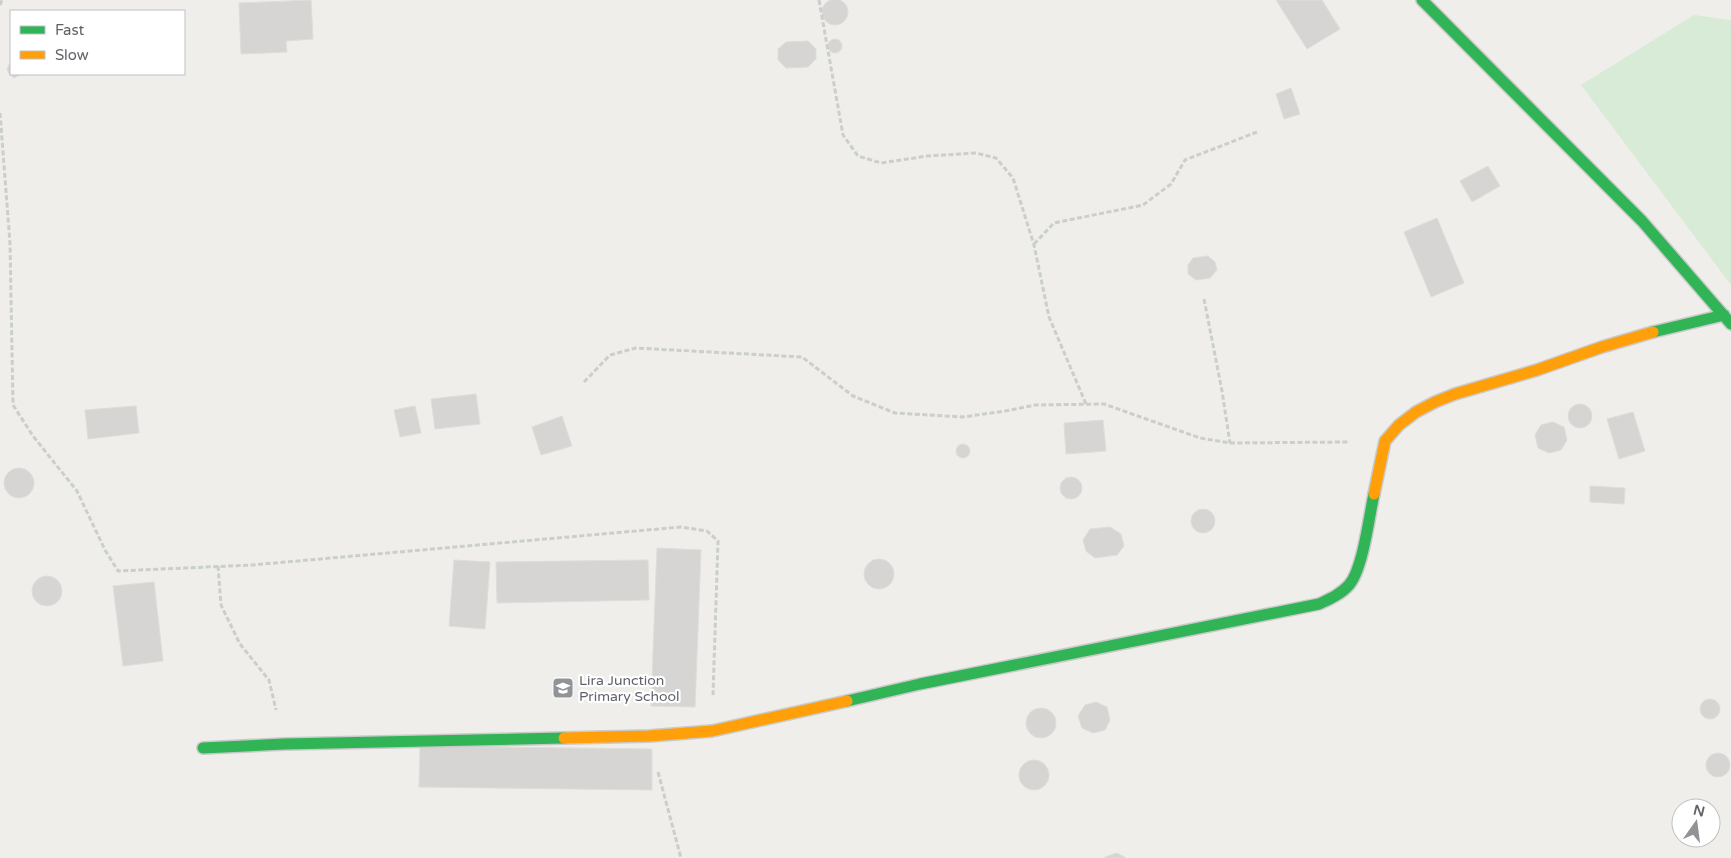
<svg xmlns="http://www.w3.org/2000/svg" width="1731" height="858" font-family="'Varela Round',sans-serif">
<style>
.green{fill:#d8ebd6}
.building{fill:#d6d5d3;stroke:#deddd9}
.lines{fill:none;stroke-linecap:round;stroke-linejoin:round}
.fast-casing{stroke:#cacacb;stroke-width:14}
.slow-casing{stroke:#cacacb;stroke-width:14}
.path{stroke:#cacfcc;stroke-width:3;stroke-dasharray:5 2.5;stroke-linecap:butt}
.fast{stroke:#30b455;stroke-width:11}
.slow{stroke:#ff9f0a;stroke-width:11}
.labels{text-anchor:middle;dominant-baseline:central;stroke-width:4.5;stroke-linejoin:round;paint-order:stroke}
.poi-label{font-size:14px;fill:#5f6368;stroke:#fff;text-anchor:start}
</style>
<rect width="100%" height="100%" fill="#efeeea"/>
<path class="green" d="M1694,15L1731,20V285L1581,85Z"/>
<path class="building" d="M822 12a13 13 0 1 1 26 0a13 13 0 1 1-26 0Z
M311,0L313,39L286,41L287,52L241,54L239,3Z
M1276,0H1322L1340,29L1307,49Z
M828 46a7 7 0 1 1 14 0a7 7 0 1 1-14 0Z
M808,41L816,49V59L808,67L786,68L778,60V49L786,42Z
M10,63L11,74H21L20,75L14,78L9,74L7,69Z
M1291,88L1300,114L1284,119L1276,94Z
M1488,166L1500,186L1472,202L1460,181Z
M1437,218L1464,283L1431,297L1404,232Z
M1208,256L1215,262L1217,270L1210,278L1196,280L1188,274V265L1193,258Z
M476,394L480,424L435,429L431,399Z
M1568 416a12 12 0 1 1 24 0a12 12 0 1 1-24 0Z
M136,406L139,433L88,439L85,410Z
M415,406L421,433L400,437L394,410Z
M1633,412L1645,451L1619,459L1607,419Z
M562,416L572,446L541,455L532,427Z
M1103,420L1106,451L1066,454L1064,423Z
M1553,422L1564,427L1567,440L1561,450L1549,453L1538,448L1535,435L1541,425Z
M956 451a7 7 0 1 1 14 0a7 7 0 1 1-14 0Z
M4 483a15 15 0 1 1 30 0a15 15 0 1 1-30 0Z
M1060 488a11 11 0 1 1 22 0a11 11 0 1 1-22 0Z
M1590,486L1625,488L1624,504L1590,502Z
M1191 521a12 12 0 1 1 24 0a12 12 0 1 1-24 0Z
M1110,527L1121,534L1124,546L1117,555L1095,558L1086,551L1083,540L1090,529Z
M657,548L701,550L695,707L651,706Z
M864 574a15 15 0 1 1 30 0a15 15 0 1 1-30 0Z
M454,560L490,562L485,629L449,626Z
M648,560L649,600L497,603L496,562Z
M32 591a15 15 0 1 1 30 0a15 15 0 1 1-30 0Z
M154,582L163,661L123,666L113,586Z
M1700 709a10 10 0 1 1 20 0a10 10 0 1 1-20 0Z
M1096,702L1107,707L1110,720L1105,730L1093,733L1082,728L1078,716L1085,705Z
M1026 723a15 15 0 1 1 30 0a15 15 0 1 1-30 0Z
M420,746L652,749V790L419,787Z
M1706 765a12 12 0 1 1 24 0a12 12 0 1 1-24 0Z
M1019 775a15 15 0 1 1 30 0a15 15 0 1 1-30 0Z
M1117,853L1126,858H1105V857Z"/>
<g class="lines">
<g class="fast-casing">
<path id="fast" d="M1422,0L1642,221L1731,324
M1653,332L1724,315
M847,701L920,684L1319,604C1330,599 1341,594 1349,585C1363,569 1369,517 1374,494
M203,748L284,744L564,738"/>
</g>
<g class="slow-casing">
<path id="slow" d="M1374,494L1385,441L1399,425L1416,412L1435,402L1455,394L1537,370L1602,347L1653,332
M564,738L649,736L712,731L847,701"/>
</g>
<path class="path" d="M819,0L843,135L858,156L881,163L927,156L976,153L996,158L1013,178L1034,245L1049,317L1086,404
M0,5L2,0
M0,113L10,243L13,405L33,436L77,491L105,550L118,571L252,565L681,527L707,531L718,541L713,695
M1034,244L1054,223L1143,205L1171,184L1185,160L1257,132
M1204,299L1222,391L1230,443
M584,382L610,355L636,348L802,357L853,396L895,413L963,417L1005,411L1035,405L1104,404L1200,438L1230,443L1349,442
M218,566L221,605L240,644L269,680L276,710
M658,772L681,858"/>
<use href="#fast" class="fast"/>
<use href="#slow" class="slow"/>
</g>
<defs>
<g id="school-square" transform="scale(1.125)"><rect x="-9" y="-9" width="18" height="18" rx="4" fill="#919496" stroke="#fff"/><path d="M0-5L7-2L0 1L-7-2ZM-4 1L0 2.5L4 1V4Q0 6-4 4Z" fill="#fff"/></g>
</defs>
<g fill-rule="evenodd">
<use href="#school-square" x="563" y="688"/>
</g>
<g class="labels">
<g class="poi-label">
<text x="579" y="680">Lira Junction<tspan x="579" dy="16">Primary School</tspan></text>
</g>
</g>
<rect x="10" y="10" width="175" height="65" fill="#ffffff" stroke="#bfc1c3"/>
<rect x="20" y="26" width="25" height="8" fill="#30b455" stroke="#bfc1c3"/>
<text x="55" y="35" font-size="15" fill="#5f6368">Fast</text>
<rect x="20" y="51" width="25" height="8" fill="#ff9f0a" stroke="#bfc1c3"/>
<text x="55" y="60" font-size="15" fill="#5f6368">Slow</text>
<g transform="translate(1696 823) rotate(14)"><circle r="24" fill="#ffffff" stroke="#bfc1c3"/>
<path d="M0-4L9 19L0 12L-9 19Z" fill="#919496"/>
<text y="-8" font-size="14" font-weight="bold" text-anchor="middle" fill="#5f6368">N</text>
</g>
</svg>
